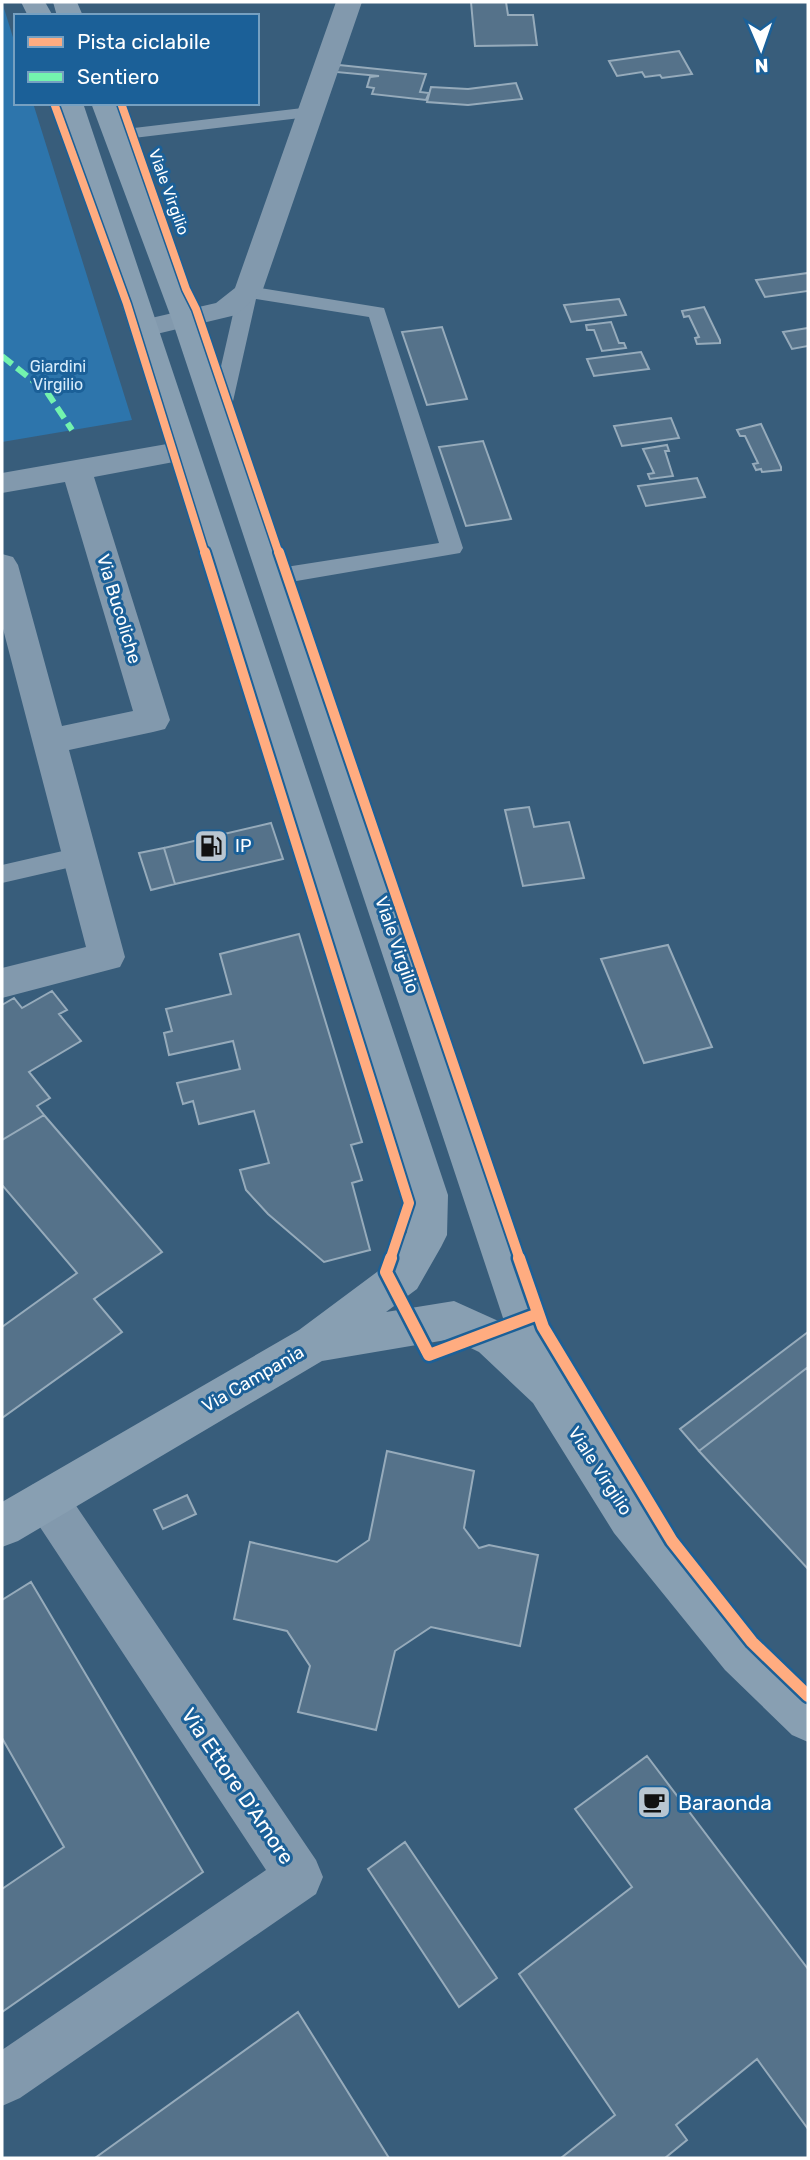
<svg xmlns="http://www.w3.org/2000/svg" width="810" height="2160" font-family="Rubik,sans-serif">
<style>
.green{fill:#2d75ac}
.building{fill:#55728a;stroke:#96abbb;stroke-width:2}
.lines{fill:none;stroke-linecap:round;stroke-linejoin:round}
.lane{fill:#8299ad;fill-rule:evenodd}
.street{fill:#8299ad;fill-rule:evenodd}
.secondary{fill:#889fb2;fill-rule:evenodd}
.quiet{stroke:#73f3ae;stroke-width:6;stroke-dasharray:13 6;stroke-linecap:butt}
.cycleway-far2-casing{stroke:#1b6098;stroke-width:11}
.cycleway-far1-casing{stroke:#1b6098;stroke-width:14}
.cycleway-casing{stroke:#1b6098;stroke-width:17}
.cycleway-far2{stroke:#ffac80;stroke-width:8}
.cycleway-far1{stroke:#ffac80;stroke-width:10}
.cycleway{stroke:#ffac80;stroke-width:12}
.labels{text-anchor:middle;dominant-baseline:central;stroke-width:6;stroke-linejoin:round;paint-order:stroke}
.far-street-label{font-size:16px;fill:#fff;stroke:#1b6098}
.far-park-label{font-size:16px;fill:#d7ecfb;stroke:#1b6098}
.street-label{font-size:18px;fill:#fff;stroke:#1b6098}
.poi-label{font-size:18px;fill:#fff;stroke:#1b6098;text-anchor:start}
.near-street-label{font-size:21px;fill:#fff;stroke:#1b6098}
.near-poi-label{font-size:21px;fill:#fff;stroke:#1b6098;text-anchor:start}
</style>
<rect width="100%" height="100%" fill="#385d7b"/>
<path class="green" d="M2,2L16,47V103H33L132,420L2,442Z"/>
<path class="building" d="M471,2H506L508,15H533L537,45L475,46Z
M679,51L692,74L662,78L660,75L645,77L642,72L617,76L609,61Z
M339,65L426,74L420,92L429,93L426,100L372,94L374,88L367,87L370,77L379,76L336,72Z
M516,83L522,99L468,105L427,102L431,87L468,89Z
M808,273V291L765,297L756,280Z
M619,299L626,315L571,322L564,305Z
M704,307L720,340V343L697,344L695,338L699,337L689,316L684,317L682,311Z
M611,322L619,343H624L626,348L602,351L594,330H587L586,325Z
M442,327L467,399L427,405L402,332Z
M808,328V346L792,349L783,332Z
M641,352L649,369L594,376L587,359Z
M671,418L679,438L622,446L614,426Z
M761,424L781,467V470L762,472L761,469L756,470L753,464L758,463L745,436H740L737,430Z
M483,441L511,519L466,526L439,447Z
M667,445L669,451H665L673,476L650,479L648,474L654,473L643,449Z
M697,478L705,497L646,506L638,486Z
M529,807L534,827L569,822L584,878L523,886L505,810Z
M271,823L283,859L175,884L164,848Z
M164,848L175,884L151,890L139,853Z
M299,934L362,1142L351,1145L362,1180L352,1183L370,1250L324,1262L268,1214L246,1190L240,1170L269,1163L254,1111L199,1124L193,1101L183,1104L177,1083L240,1069L233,1041L169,1055L164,1033L172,1031L166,1009L231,994L220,954Z
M668,945L712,1047L644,1063L601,959Z
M52,991L67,1010L59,1014L81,1041L29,1072L50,1098L37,1106L44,1115L2,1140V1005L14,998L22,1008Z
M44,1115L162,1252L94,1299L122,1332L2,1418V1327L77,1273L2,1185V1140Z
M808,1332V1367L699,1451L680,1429Z
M808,1367V1569L699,1451Z
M387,1451L474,1471L464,1528L479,1548L489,1545L538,1555L520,1646L431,1627L395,1651L376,1730L298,1712L310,1666L287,1631L234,1619L250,1542L337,1562L369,1540Z
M187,1495L196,1514L163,1529L154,1510Z
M31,1582L203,1872L2,2012V1889L64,1847L2,1738V1600Z
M647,1756L808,1969V2129L757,2059L676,2125L687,2140L665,2158H561L615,2115L519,1974L632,1887L575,1809Z
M405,1842L497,1978L459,2007L368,1869Z
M298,2012L389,2158H95Z"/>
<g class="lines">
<path class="lane" d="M311,107L317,108L320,112L317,116L117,140L108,135L117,130Z
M248,286L384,308L463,548L460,553L273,585L265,582L262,577L265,572L273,569L439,543L369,317L256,299L229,419L226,424H212L209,419L238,292L241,288Z
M80,847L89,849L92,856L89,863L2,883V865Z"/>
<path class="street" d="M336,2H362L262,292L236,315L144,337L134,334L129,328L134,322L216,303L235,288Z
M184,441L195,444L199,451L195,458L94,477L170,720L165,729L153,732L69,750L125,957L120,967L2,998V968L86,947L2,625V554L13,557L18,565L62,726L133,711L65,482L2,493V473Z
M47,1479L62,1485L316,1860L323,1877L316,1894L20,2098L2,2106V2050L266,1870L32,1515L25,1500L32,1485Z"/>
<path class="secondary" d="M21,2H45L53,16H28Z
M53,2H77L83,16H57Z
M57,103H83L448,1195L447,1235L441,1247L417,1289L386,1312L454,1301L505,1324L172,320L91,103H117L200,320L567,1383L646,1503L757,1638L808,1687V1742L792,1735L725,1670L614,1533L533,1403L479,1352L452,1339L322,1361L18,1541L2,1547V1502L299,1330L389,1263L407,1232L408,1195Z"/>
<path class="quiet" d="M2,356L47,392L72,430"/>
<g class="cycleway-far2-casing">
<path id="cycleway-far2" d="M54,103L127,304L205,554
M121,103L186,289L196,309L279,554"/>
</g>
<g class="cycleway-far1-casing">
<path id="cycleway-far1" d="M205,552L409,1203L390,1260
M279,552L520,1260"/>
</g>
<g class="cycleway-casing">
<path id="cycleway" d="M391,1258L386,1272L429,1355L538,1314
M519,1258L543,1327L672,1541L752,1642L808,1696"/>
</g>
<use href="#cycleway-far2" class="cycleway-far2"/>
<use href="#cycleway-far1" class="cycleway-far1"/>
<use href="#cycleway" class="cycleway"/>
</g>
<defs>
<g id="fuel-square" transform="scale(1.75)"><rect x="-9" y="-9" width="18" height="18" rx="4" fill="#b9c6d1" stroke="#1b6098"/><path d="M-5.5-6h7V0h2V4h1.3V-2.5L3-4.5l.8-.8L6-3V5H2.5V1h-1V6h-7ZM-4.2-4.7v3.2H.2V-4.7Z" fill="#111"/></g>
<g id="cafe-square" transform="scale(1.75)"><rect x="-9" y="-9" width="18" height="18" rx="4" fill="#b9c6d1" stroke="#1b6098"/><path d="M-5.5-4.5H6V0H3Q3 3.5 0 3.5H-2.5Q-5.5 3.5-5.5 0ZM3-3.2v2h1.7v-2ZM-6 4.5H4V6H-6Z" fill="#111"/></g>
</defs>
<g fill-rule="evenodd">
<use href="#fuel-square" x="211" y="846"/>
<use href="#cafe-square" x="654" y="1802"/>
</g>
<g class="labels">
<g class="far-street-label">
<text transform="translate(169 192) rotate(70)">Viale Virgilio</text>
</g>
<g class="far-park-label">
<text x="58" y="366">Giardini<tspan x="58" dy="18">Virgilio</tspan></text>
</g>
<g class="street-label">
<text transform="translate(119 609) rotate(73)">Via Bucoliche</text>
<text transform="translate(397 945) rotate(71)">Viale Virgilio</text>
<text transform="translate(253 1379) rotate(-30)">Via Campania</text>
<text transform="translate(600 1471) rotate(57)">Viale Virgilio</text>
</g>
<g class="poi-label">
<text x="235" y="846">IP</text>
</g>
<g class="near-street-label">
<text transform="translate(238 1786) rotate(56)">Via Ettore D'Amore</text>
</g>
<g class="near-poi-label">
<text x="678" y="1802">Baraonda</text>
</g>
</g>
<rect width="810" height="2160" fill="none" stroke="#ffffff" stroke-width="7"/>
<rect x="14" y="14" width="245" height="91" fill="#1b6098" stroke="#76a0c1" stroke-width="2"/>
<rect x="28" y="37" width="35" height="10" fill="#ffac80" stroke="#76a0c1" stroke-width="2"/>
<text x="77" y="49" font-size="21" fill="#ffffff">Pista ciclabile</text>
<rect x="28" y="72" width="35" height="10" fill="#73f3ae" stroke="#76a0c1" stroke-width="2"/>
<text x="77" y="84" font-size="21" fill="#ffffff">Sentiero</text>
<g transform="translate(761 49) rotate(178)" stroke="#1b6098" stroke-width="5" paint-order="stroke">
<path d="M0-5L12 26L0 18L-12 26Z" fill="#ffffff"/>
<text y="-10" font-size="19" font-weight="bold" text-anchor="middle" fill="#ffffff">N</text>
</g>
</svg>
